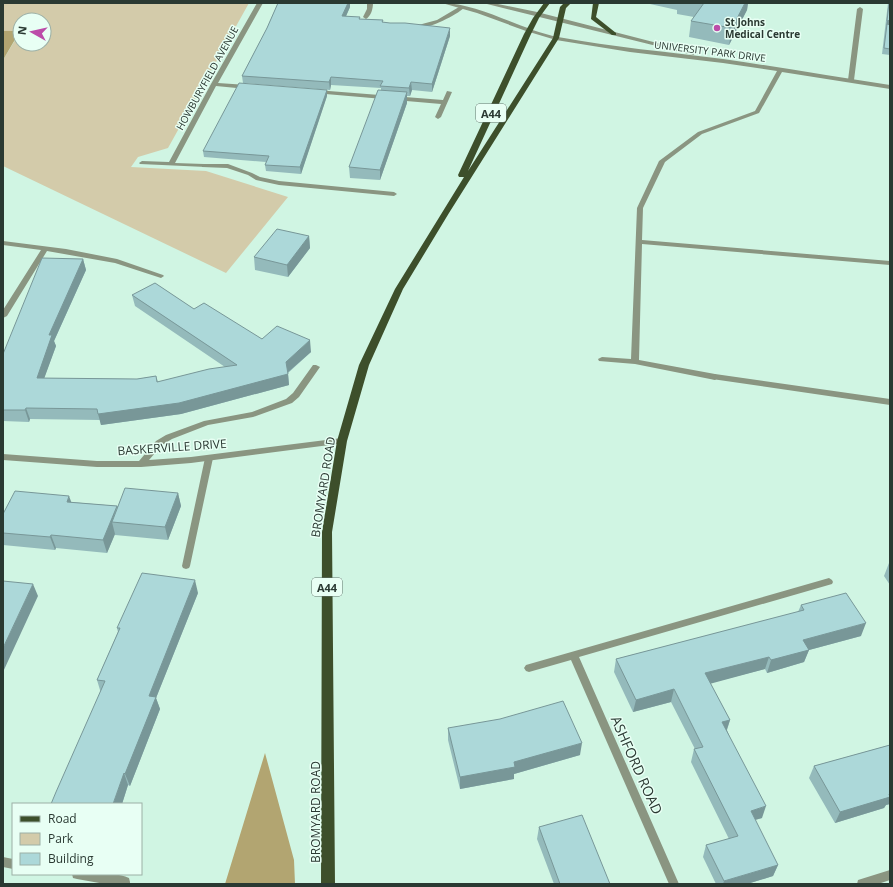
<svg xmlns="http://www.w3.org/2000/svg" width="893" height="887" font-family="'Open Sans',sans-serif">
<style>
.green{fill:#d3cbaa}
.forest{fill:#b2a571}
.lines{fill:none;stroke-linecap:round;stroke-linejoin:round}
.lane{fill:#8a9581;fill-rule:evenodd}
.street{fill:#8a9581;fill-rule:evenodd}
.primary{fill:#3d4f2b;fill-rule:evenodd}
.wall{fill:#94babb}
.shaded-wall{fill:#789798}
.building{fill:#acd8d9;stroke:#789798}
.poi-dot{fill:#bc4ca9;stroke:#e8fff4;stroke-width:1.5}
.labels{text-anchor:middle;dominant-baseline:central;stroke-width:3;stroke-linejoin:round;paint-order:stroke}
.far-poi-label{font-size:10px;font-weight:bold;fill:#2a3932;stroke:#e8fff4;text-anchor:start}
.far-street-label{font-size:10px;fill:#2a3932;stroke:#e8fff4}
.shield{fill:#e8fff4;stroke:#63746c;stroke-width:1}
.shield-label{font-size:11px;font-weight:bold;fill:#2a3932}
.street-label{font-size:12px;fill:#2a3932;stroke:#e8fff4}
.near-street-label{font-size:14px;fill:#2a3932;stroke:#e8fff4}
</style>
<rect width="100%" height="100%" fill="#d0f5e3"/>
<path class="green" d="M3,3H249L168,148L138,157L131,167L206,171L288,197L226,273L3,166V60L20,32V44H44V20H20V31H3Z"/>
<path class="forest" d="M3,31H20L3,60Z
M265,753L294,860L295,884H225Z"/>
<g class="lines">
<path class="lane" d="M367,3H373C373,9 371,16 366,19L363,17L367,9Z
M459,7L464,8C455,16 422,33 411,27L437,20Z
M860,7L863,9L854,80L851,82L848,80L857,9Z
M204,164H228L252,173L260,177L279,181L394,192L397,194L394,196L279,185L256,180L248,175L227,168L202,167V165Z
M715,374L890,399V405L712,379L711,377L712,375Z
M209,455L213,458L190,566L189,568L186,569L183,568L182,566L205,458Z"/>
<path class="street" d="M257,3H263L218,83L247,85L250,87L247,89L216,86L175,163L204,164L206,165V167L140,164L139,163L142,161L169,162L211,84Z
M442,3C479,3 521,30 558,37C613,47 668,52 723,59C779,67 834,77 890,85V89L782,72L759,113L702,134L665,162L643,208L642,240L890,261V265L642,244L639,360L715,374L719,377L715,380L635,364L599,361L598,359L602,357L631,359L637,208L659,161L698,132L755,111L777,71L723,63L630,52L556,40L526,31L477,13Z
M483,3H493L537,12L696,53L693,55Z
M316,90L443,100L447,91L452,92L441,117L438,119L435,117L441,104L314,93L313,92Z
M3,241L66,249L117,259L163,275L164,276L161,278L115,263L47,251L7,316L3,318V310L41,250L3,245Z
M313,365H316L320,367L299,397L292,403L253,417L208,425L172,439L162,445L149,460L191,457L342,438L346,441L345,443L191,463L141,467H97L3,460V454L97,461H139L156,441L166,435L204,421L252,412L286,399L293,393Z
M829,578L832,580L833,582L832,584L579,657L679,884H669L571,660L529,672L526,671L524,668L526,665Z
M3,857L13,859V869L3,867Z
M890,870V880L878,884H857L858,880Z
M72,874C90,874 111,871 129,878L130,882V884H105L77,879L73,878Z"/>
<path class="primary" d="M544,3H550L539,18L531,34L468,171L553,38L560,7L564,3H571L566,8L559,38L449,213L403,289L369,365L347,441L332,532L335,884H321L322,532L337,441L359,365L395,289L464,177H459L458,175L524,34L533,18Z
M593,3H599L596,17L616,33V35H612L591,19Z"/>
</g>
<path class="wall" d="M278,3H350V7L346,16L360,19L383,20V22L450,36L432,92L412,90L410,96H407V103L380,180L350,178L349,167L381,90V88L331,85L330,90L243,83L242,76L267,28Z
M650,3H748L747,10L729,45L689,37L691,21L694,17L677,14V10L650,4Z
M888,3H890V55L882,54Z
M327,96L301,174L266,171L265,165L266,162L204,157L203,151Z
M309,236L310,248L288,277L255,270L254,257Z
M83,259L86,270L54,341L56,346L44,378L137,379L156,376L158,382L225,367L135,306L132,295L194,309L262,339L311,352L288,373L289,385L181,414L101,425L100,420L30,419L29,422L3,421V354Z
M178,493L181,506L168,540L115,535V534L107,553L56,548L55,550L3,545V514L71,502L117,506Z
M889,563H890V585L884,576Z
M198,593L156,698L160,709L130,786L128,785L122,804L100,690L97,680L118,632L117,628Z
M801,605L861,636L809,650L804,662L767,673L765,669L710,683L730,720L727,730L762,818L755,820L778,865L773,876L747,884H716L703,857L706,845L729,839L691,762L694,749H695L671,702L633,712L614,672L616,659L798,612Z
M448,728L580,755L514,774V779L460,789L448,740Z
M890,745V804L886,805L884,808L835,823L809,778L814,766Z
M539,827L610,884H554L537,839Z"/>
<path class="shaded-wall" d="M348,3H350V7L343,23L342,16Z
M745,3H748L747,10L729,45L732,28Z
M890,20V26L887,24L886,27L887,21Z
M450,28V36L432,92V84Z
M331,77V85L330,90L329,82Z
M411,82L412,90L410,96L409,88Z
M327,90V96L301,174L300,167Z
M407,92V103L380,180V170Z
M309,236L310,248L288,277L287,265Z
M83,259L86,270L54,341L56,346L40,390L37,378L49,335Z
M310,340L311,352L287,373L286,362Z
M288,374L289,385L181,414L101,425L98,414Z
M26,408L30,419L29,422L25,410Z
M178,493L181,506L168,540L165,527Z
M69,496L74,509L67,502Z
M117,506L112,522L115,534L107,553L103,540Z
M51,535L56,548L55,550L50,537Z
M195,580L198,593L156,698L160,709L130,786L125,774L149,696Z
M33,584L38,596L3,672V648Z
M866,623L861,636L809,650L804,662L767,673L771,660L803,640Z
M769,657L765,669L702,686L705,673Z
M674,689L671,702L633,712L636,700Z
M730,720L726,732L722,722Z
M582,743L580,755L514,774V779L460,789V777Z
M124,773L128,785L122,804H113Z
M890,794V804L886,805L884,808L835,823L840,812Z
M766,806L762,818L747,822L751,811Z
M778,865L773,876L747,884H723L724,881Z"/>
<path class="building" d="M278,3H348L342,16L360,17L359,19L383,20L382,22L390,23H405L450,28L432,84L411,82L409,88L380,86L383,81L331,77L329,82L242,76L267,28Z
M704,3H745L732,28L691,21Z
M889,3H890V20L887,21Z
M887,24L890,25V49L884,48Z
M239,83L327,90L300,167L265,165L269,156L203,151Z
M378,90L407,92L380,170L349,167Z
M277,229L309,236L287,265L254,257Z
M42,258L83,259L49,335H52L37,378L137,379L156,376L157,382L209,369L237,365L132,295L155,283L194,309L204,303L262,339L277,326L310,340L286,362L288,374L179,403L98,414L97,409L26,408L25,410H3V354Z
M125,488L178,493L165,527L112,522Z
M15,491L69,496L67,502L117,506L103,540L51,535L50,537L3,533V514Z
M142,573L195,580L149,696L156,697L125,774L124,773L113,804H51L56,792L105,681L97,680L120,628H117Z
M3,581L33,584L3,648Z
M846,593L866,623L803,640L809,650L771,660L769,657L705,673L730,720L722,722L766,806L751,811L778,865L724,881L706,845L738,836L694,749L703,747L674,689L636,700L616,659L804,610L801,605Z
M563,701L582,743L514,762L515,767L460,777L448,728L500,719Z
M890,745V794H889L890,797L840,812L814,766Z
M582,815L610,884H560L539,827Z"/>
<circle class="poi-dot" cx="717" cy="28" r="4"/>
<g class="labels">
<g class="far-poi-label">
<text x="725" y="22">St Johns<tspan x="725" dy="12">Medical Centre</tspan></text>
</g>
<g class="far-street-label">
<text transform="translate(710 51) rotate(7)">UNIVERSITY PARK DRIVE</text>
<text transform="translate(207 78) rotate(-61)">HOWBURYFIELD AVENUE</text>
</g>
<g class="shield">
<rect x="476" y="104" width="30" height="18" rx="3"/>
<rect x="312" y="578" width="30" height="18" rx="3"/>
</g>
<g class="shield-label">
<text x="491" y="113">A44</text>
<text x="327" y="587">A44</text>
</g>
<g class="street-label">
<text transform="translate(172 447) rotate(-4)">BASKERVILLE DRIVE</text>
<text transform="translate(323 487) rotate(-81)">BROMYARD ROAD</text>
<text transform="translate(315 812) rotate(-90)">BROMYARD ROAD</text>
</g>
<g class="near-street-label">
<text transform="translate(637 765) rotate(66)">ASHFORD ROAD</text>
</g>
</g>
<rect width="893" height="887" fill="none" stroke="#2a3932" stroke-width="8"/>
<rect x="12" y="803" width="130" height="72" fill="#e8fff4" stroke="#9cb0a6"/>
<rect x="20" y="816" width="20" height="6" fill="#3d4f2b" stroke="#9cb0a6"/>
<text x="48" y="823" font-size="12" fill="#2a3932">Road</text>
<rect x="20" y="833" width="20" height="12" fill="#d3cbaa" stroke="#9cb0a6"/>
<text x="48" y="843" font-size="12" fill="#2a3932">Park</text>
<rect x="20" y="853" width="20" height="12" fill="#acd8d9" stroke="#9cb0a6"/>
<text x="48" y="863" font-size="12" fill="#2a3932">Building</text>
<g transform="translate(32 32) rotate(278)"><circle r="19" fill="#e8fff4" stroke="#9cb0a6"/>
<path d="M0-3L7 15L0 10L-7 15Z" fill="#bc4ca9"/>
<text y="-6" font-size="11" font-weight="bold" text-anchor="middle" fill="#2a3932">N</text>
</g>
</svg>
